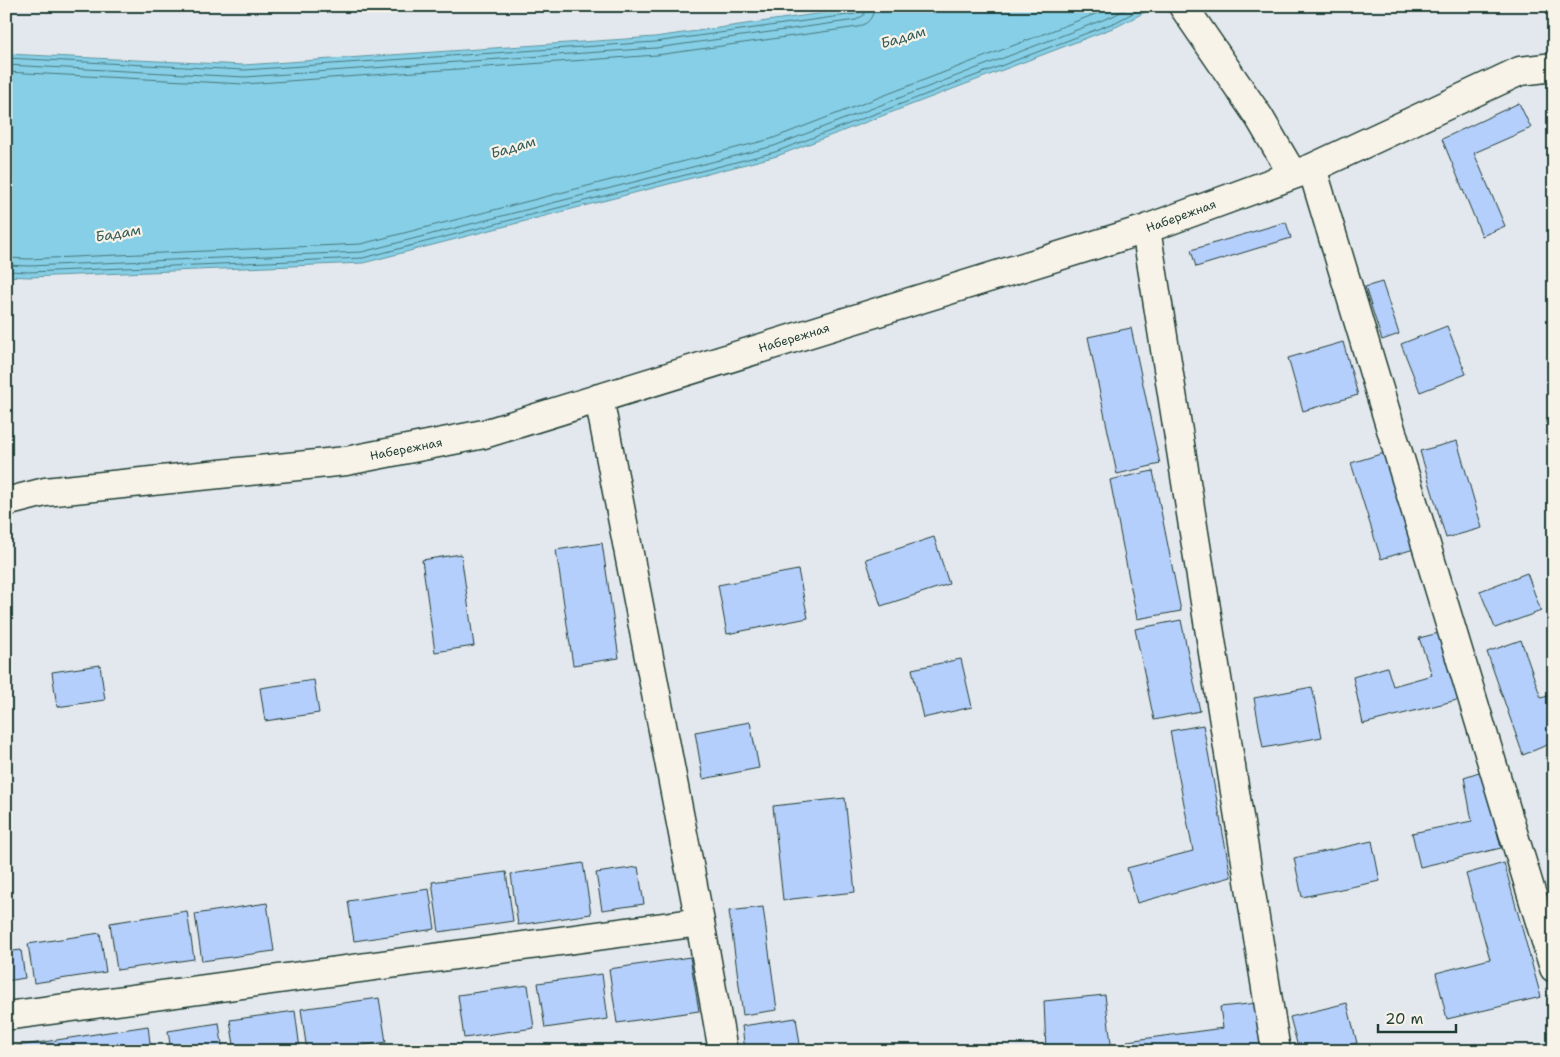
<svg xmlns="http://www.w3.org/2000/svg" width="1560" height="1057" font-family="'Shantell Sans',sans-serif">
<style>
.water{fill:#86cfe6;stroke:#5d959f}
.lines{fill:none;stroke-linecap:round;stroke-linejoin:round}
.shore{stroke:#48777b;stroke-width:1}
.building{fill:#b5cffd;stroke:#1f3d34}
.minor-casing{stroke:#1f3d34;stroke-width:31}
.minor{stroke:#f7f3e8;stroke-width:28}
.labels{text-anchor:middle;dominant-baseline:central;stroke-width:4.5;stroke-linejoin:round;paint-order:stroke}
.street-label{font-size:12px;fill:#1f3d34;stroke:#f7f3e8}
.water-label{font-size:14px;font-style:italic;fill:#345a58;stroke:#f7f3e8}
</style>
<rect width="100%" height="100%" fill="#e3e8ee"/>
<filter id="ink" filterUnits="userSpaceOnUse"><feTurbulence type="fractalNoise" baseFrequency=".02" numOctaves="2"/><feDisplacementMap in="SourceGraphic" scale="10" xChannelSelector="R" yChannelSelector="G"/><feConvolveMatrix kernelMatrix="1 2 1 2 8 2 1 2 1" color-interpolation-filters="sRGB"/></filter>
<g filter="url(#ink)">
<path class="water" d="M872,6H1157L1118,26L777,156L363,263L29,277L6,276V54L244,65L655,37Z"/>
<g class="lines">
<path class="shore" d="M6,58L244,70L655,42L855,14L859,11L860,6
M6,65L245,77L656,48L856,20L864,15L866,6
M6,72L245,84L657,55L858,27C868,24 874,17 874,6
M6,258L29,259L361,244L771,139L1116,6
M6,265L29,266L362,252L774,146L1113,16L1132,6
M6,271L29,272L363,258L775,152L1116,22L1146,6"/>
</g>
<path class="building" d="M1519,103L1531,128L1474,153L1505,226L1482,236L1442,139Z
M1286,222L1291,238L1196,267L1191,250Z
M1382,282L1399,334L1382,340L1365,287Z
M1447,326L1466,374L1420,392L1401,344Z
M1131,328L1160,464L1117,474L1088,337Z
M1343,342L1358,395L1303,411L1288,358Z
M1457,441L1482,528L1446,538L1420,451Z
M1384,453L1414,549L1381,559L1351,463Z
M1153,471L1181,611L1137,619L1110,480Z
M934,537L949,584L881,606L866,559Z
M602,543L619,658L573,665L556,550Z
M461,554L474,646L435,652L422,560Z
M798,570L808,618L727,634L718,585Z
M1527,573L1541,611L1495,628L1480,591Z
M1181,620L1200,711L1154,720L1135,629Z
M1439,633L1461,699L1363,724L1353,677L1387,667L1393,686L1432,675L1419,638Z
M1521,640L1541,698L1554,694V742L1523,755L1487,652Z
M961,659L972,707L923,718L912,669Z
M100,665L105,700L57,707L52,672Z
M314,680L319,713L265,721L260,688Z
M1312,687L1322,737L1263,748L1254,698Z
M750,722L759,768L703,779L695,732Z
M1203,725L1231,877L1137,903L1127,868L1193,851L1170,731Z
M1482,771L1501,848L1420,867L1412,833L1472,821L1464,777Z
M845,798L855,892L783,900L773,806Z
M1372,841L1380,881L1302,897L1294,858Z
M583,863L591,914L518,925L511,874Z
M1504,863L1541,997L1447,1019L1436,973L1490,959L1466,874Z
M638,867L644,904L602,910L596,873Z
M506,872L513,921L439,932L432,882Z
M429,889L435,929L354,941L348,901Z
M267,903L274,951L202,961L195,914Z
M763,907L777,1010L743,1015L729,911Z
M187,911L194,959L117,970L110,923Z
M100,933L106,972L34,983L28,944Z
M21,950L25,978L6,981V952Z
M690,957L699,1011L617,1023L609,969Z
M602,974L608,1019L545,1028L538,983Z
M528,985L534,1028L464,1038L458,995Z
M1105,995L1112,1051H1046L1044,1001Z
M379,998L386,1042L328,1051H307L301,1009Z
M1258,1003L1264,1051H1128L1127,1041L1223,1028L1220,1007Z
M1347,1003L1357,1043L1325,1051H1299L1290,1017Z
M295,1011L300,1049L235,1051L230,1020Z
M796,1018L801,1051H745L742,1026Z
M219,1023L223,1051H171L168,1031Z
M148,1026L151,1051H11V1047Z"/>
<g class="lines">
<g class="minor-casing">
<path id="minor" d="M1183,6L1259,117L1293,175
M1312,168L1554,968
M1146,229L1276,1051
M599,398L700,922L723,1051
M6,502L45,492L346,461L484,434L1146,229L1312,168L1520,71L1554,67
M6,1016L700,922"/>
</g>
<use href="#minor" class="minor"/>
</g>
</g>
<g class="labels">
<g class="street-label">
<text transform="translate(1181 216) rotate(-20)">Набережная</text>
<text transform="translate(794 338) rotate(-17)">Набережная</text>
<text transform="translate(406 449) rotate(-11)">Набережная</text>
</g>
<g class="water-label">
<text transform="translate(903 37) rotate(-16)">Бадам</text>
<text transform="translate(513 147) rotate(-16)">Бадам</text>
<text transform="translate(118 233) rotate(-9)">Бадам</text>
</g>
</g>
<rect width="1560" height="1057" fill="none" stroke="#f7f3e8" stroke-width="25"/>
<rect x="12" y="12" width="1535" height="1032" fill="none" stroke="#1f3d34" stroke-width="2" filter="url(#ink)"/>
<path d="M1378 1024v8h78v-8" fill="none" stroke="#1f3d34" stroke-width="2.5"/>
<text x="1385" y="1024" font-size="15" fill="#1f3d34" stroke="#f7f3e8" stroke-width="4" paint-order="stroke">20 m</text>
</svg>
